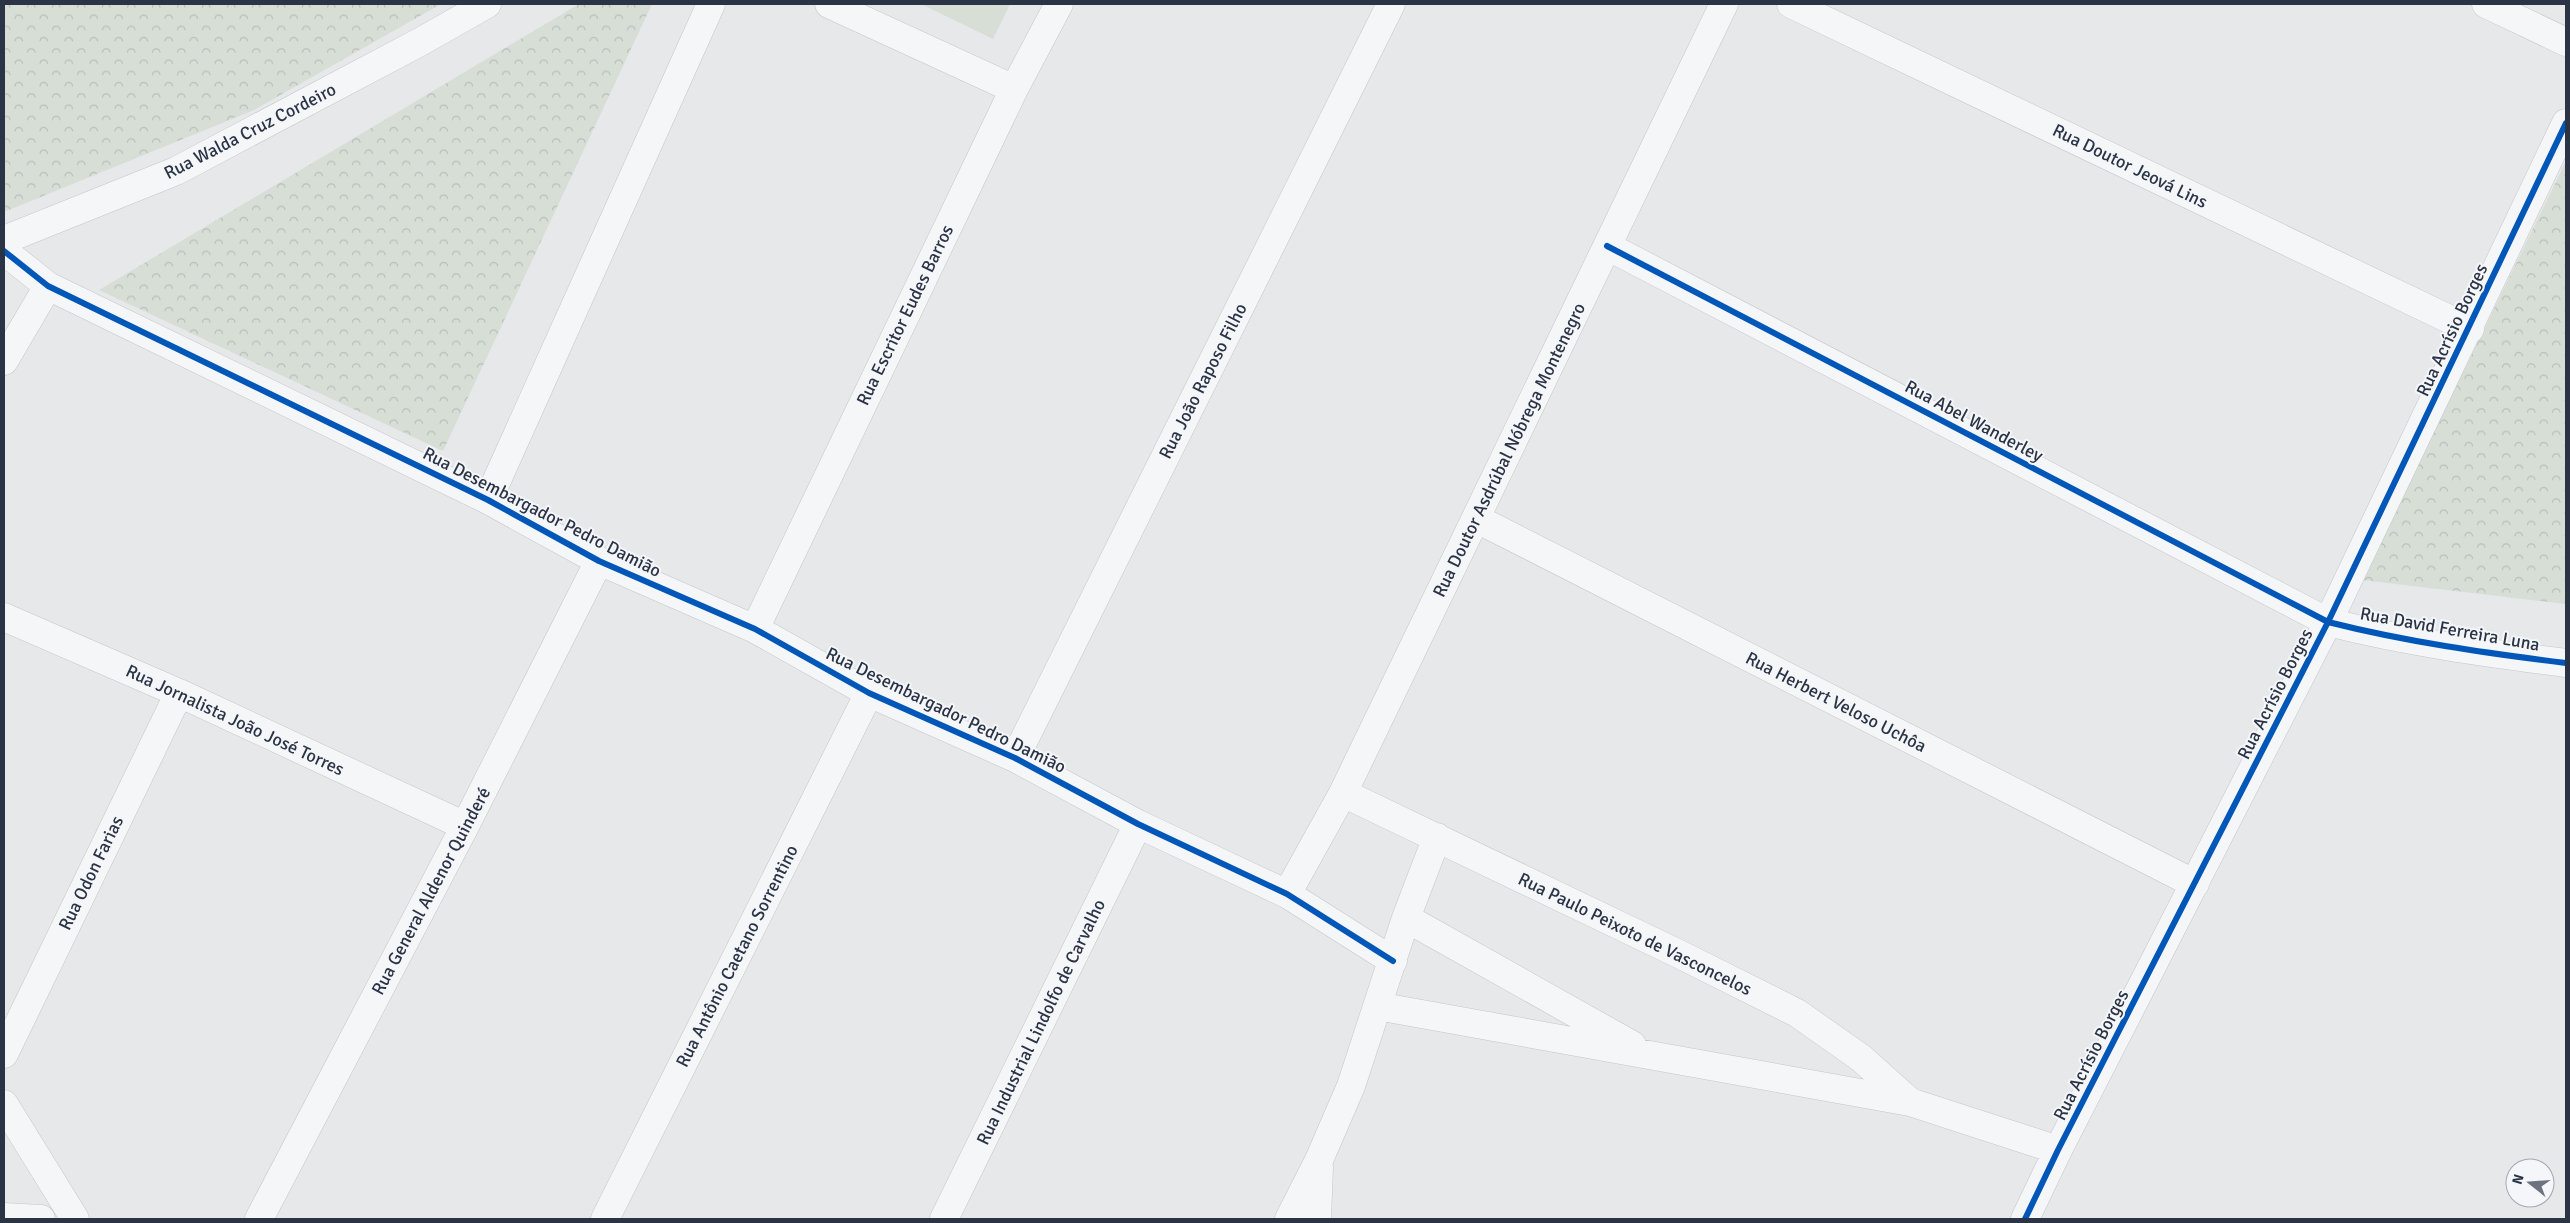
<svg xmlns="http://www.w3.org/2000/svg" width="2570" height="1223" font-family="Signika,sans-serif">
<style>
.grass{fill:#d6ded6}
.forest{fill:url(#forest-crowns)}
.lines{fill:none;stroke-linecap:round;stroke-linejoin:round}
.minor-casing{stroke:#c4c6c8;stroke-width:29}
.minor{stroke:#f5f6f7;stroke-width:28}
.cycleway-casing{stroke:#f4f6f9;stroke-width:9}
.cycleway{stroke:#0057b8;stroke-width:6}
.labels{text-anchor:middle;dominant-baseline:central;stroke-width:4;stroke-linejoin:round;paint-order:stroke}
.street-label{font-size:18px;fill:#2b3445;stroke:#f4f6f9}
</style>
<defs>
<pattern id="forest-crowns" width="20" height="18" patternUnits="userSpaceOnUse" patternTransform="scale(1.25)"><rect width="20" height="18" fill="#d6ded6"/><path d="M2 6a3 3 0 1 1 6 0M12 15a3 3 0 1 1 6 0" fill="none" stroke="#b8bfb9"/></pattern>
</defs>
<rect width="100%" height="100%" fill="#e6e8ea"/>
<path class="grass" d="M921,4H1010L993,39Z"/>
<path class="forest" d="M4,4H441L254,110L4,212Z
M579,4H652L443,451L99,290Z
M2566,161V604L2362,580Z"/>
<g class="lines">
<g class="minor-casing">
<path id="minor" d="M829,4L1014,89
M1791,4L2470,329
M2486,4L2566,42
M4,240L176,171L420,42L487,4
M1607,246L2328,622C2407,642 2486,653 2566,663
M4,251L48,286L488,500L599,561L755,629L869,693L1015,758L1138,824L1287,894L1393,961
M4,361L48,286
M488,500L711,4
M1477,519L2195,884
M4,617L179,693L465,826
M755,629L1014,89L1059,4
M1015,758L1391,4
M1343,793L1679,954L1797,1013L1861,1058L1910,1102
M1287,894L1343,793L1724,4
M1406,918L1632,1045
M1377,1006L1910,1102L2058,1150
M4,1054L179,693
M4,1104L75,1219
M4,1217L41,1219
M259,1219L465,826L599,561
M605,1219L869,693
M944,1219L1138,824
M1289,1219L1319,1160L1351,1086L1406,918L1437,837
M1317,1219L1319,1167
M2025,1219L2058,1150L2328,622L2566,123"/>
</g>
<use href="#minor" class="minor"/>
<g class="cycleway-casing">
<path id="cycleway" d="M1607,246L2328,622C2407,642 2486,653 2566,663
M4,251L48,286L488,500L599,561L755,629L869,693L1015,758L1138,824L1287,894L1393,961
M2025,1219L2058,1150L2328,622L2566,123"/>
</g>
<use href="#cycleway" class="cycleway"/>
</g>
<g class="labels">
<g class="street-label">
<text transform="translate(250 131) rotate(-27)">Rua Walda Cruz Cordeiro</text>
<text transform="translate(2130 166) rotate(26)">Rua Doutor Jeová Lins</text>
<text transform="translate(905 315) rotate(-64)">Rua Escritor Eudes Barros</text>
<text transform="translate(2452 330) rotate(-65)">Rua Acrísio Borges</text>
<text transform="translate(1203 381) rotate(-63)">Rua João Raposo Filho</text>
<text transform="translate(1974 421) rotate(28)">Rua Abel Wanderley</text>
<text transform="translate(1509 450) rotate(-64)">Rua Doutor Asdrúbal Nóbrega Montenegro</text>
<text transform="translate(542 512) rotate(27)">Rua Desembargador Pedro Damião</text>
<text transform="translate(2450 629) rotate(10)">Rua David Ferreira Luna</text>
<text transform="translate(2275 694) rotate(-63)">Rua Acrísio Borges</text>
<text transform="translate(1836 702) rotate(27)">Rua Herbert Veloso Uchôa</text>
<text transform="translate(946 710) rotate(26)">Rua Desembargador Pedro Damião</text>
<text transform="translate(235 720) rotate(25)">Rua Jornalista João José Torres</text>
<text transform="translate(91 873) rotate(-64)">Rua Odon Farias</text>
<text transform="translate(431 891) rotate(-62)">Rua General Aldenor Quinderé</text>
<text transform="translate(1635 934) rotate(26)">Rua Paulo Peixoto de Vasconcelos</text>
<text transform="translate(737 956) rotate(-63)">Rua Antônio Caetano Sorrentino</text>
<text transform="translate(1041 1022) rotate(-64)">Rua Industrial Lindolfo de Carvalho</text>
<text transform="translate(2091 1055) rotate(-63)">Rua Acrísio Borges</text>
</g>
</g>
<rect width="2570" height="1223" fill="none" stroke="#2b3445" stroke-width="10"/>
<g transform="translate(2530 1183) rotate(287)"><circle r="24" fill="#f4f6f9" stroke="#a4a8b1"/>
<path d="M0-4L9 19L0 12L-9 19Z" fill="#6c737f"/>
<text y="-8" font-size="14" font-weight="bold" text-anchor="middle" fill="#2b3445">N</text>
</g>
</svg>
